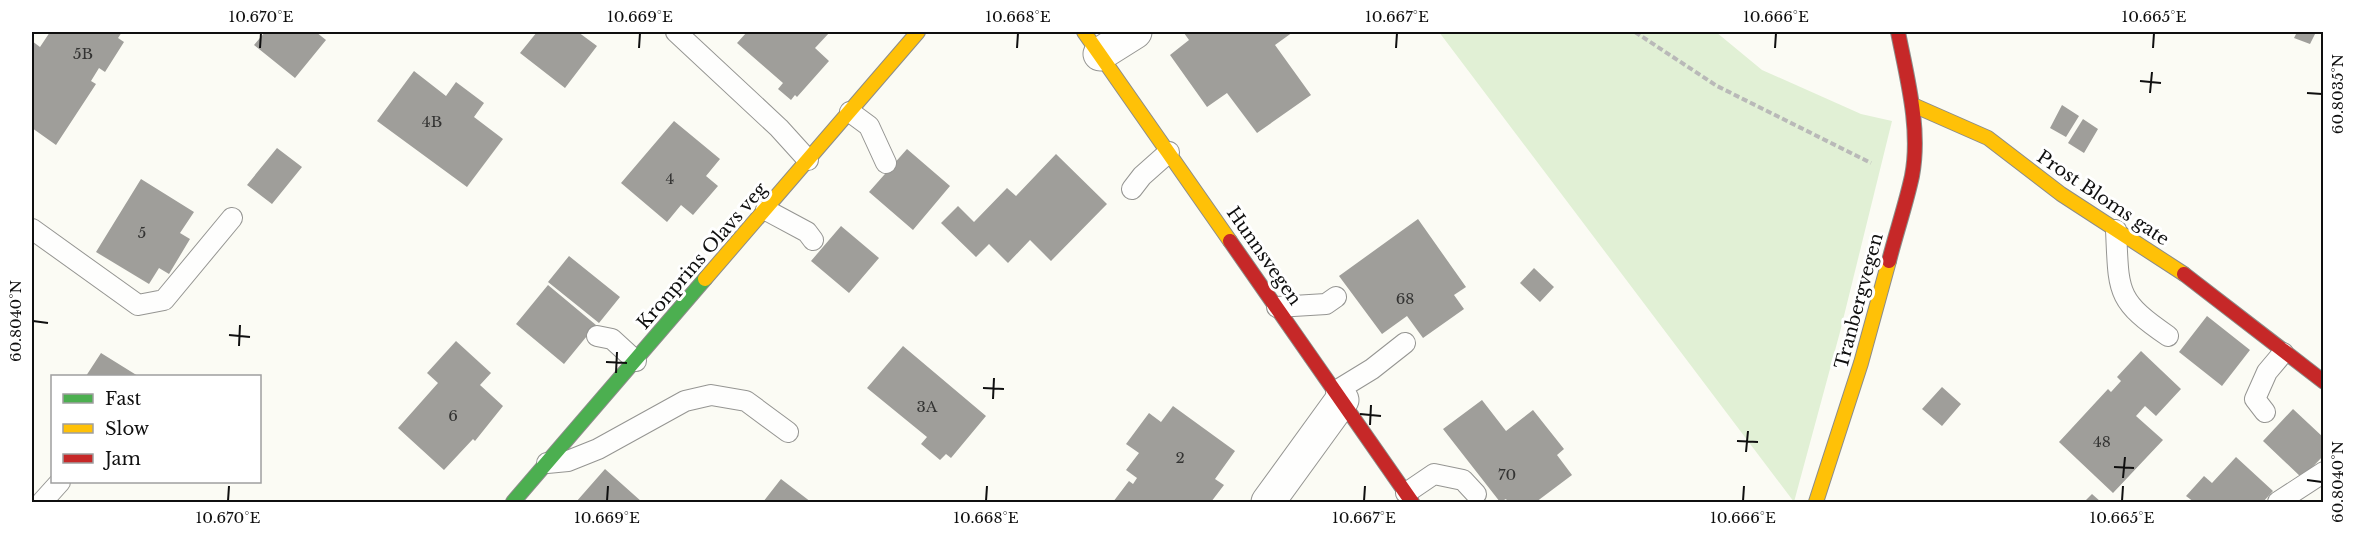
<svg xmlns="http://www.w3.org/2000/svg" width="2355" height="534" font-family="'Libre Baskerville',serif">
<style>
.green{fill:#e1f0d5}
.building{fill:#9f9e9a}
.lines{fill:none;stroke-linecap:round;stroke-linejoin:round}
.lane-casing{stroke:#959592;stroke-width:22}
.street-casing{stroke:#959592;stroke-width:35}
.fast-casing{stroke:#8c8c89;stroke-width:16}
.slow-casing{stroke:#8c8c89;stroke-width:16}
.jam-casing{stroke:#8c8c89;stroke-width:16}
.path{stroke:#b9b9b8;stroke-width:4;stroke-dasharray:6 3;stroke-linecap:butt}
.lane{stroke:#fefefd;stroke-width:20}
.street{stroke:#fefefd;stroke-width:33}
.fast{stroke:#4caf50;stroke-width:14}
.slow{stroke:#ffc107;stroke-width:14}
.jam{stroke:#c62828;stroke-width:14}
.ticks{fill:none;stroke:#0f0f0f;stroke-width:2}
.labels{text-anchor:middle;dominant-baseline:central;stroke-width:6;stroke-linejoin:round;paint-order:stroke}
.number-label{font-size:15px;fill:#333332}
.street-label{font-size:18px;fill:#0f0f0f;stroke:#fff}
.neatline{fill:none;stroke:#0f0f0f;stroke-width:2}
.ticks-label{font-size:15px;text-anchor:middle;fill:#0f0f0f}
</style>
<rect width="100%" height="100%" fill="#fbfbf4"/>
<path class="green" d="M1439,32H1716L1762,70L1861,114L1892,121L1840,332L1794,502Z"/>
<path class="building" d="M50,32H122L118,38L124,42L105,72L99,68L91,81L96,84L56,145L32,128V41L40,47Z
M265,32H316L326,40L295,78L254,45Z
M537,32H578L597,46L565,88L520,53Z
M747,32H830L815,48L829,61L797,97L795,95L791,100L778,89L783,83L737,43Z
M1186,32H1293L1275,45L1311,95L1257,133L1227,93L1207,107L1170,55L1189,40L1184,33Z
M2297,32H2316L2310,44L2294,38Z
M414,71L446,96L456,82L484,103L474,117L503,139L467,187L377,121Z
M2062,105L2079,116L2066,137L2050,128Z
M2083,119L2098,129L2084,153L2068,143Z
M674,121L720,159L706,176L718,186L693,215L681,205L667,222L621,183Z
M277,148L302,167L272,204L247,185Z
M907,149L950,186L913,230L869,192Z
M1056,154L1107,204L1051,261L1030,240L1008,263L989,244L976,257L941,223L958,206L974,222L1007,188L1016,196Z
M141,179L194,212L180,233L190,239L169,274L159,268L149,284L96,252Z
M1418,219L1466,287L1454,295L1464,309L1423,338L1407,316L1382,334L1339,276Z
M841,226L879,258L849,293L811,261Z
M569,256L620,297L599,323L548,282Z
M1534,268L1554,287L1540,302L1520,283Z
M548,285L596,325L564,364L516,324Z
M2207,316L2250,350L2222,386L2179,352Z
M456,341L491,373L480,385L503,406L475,441L473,439L444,470L398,428L438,383L427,373Z
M903,346L986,416L951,458L946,454L940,460L921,444L927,437L867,388Z
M2141,351L2181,389L2156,416L2145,406L2136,416L2163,440L2113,493L2059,442L2108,389L2111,392L2121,381L2117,377Z
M101,353L138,376H86Z
M1942,387L1961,404L1942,426L1922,409Z
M1482,400L1506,431L1533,410L1564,449L1557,455L1572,475L1536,502H1508L1506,499L1500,502L1443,429Z
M1173,406L1235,451L1215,479L1224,485L1211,502H1113L1129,481L1133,484L1137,478L1126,470L1139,453L1126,444L1149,413L1161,422Z
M2293,409L2324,438V455L2302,478L2263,441Z
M2236,457L2273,491L2263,502H2194L2186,496L2204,476L2212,483Z
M605,469L642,502H576Z
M781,479L811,502H763Z
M2092,494L2101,502H2084Z"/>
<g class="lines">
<g class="lane-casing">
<path id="lane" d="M676,32L779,128L808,160
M850,112L869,126L886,163
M1132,189L1142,176L1169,152
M766,210L807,232L813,240
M32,229L138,305L164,300L232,218
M2116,230C2119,291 2115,300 2168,336
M1277,307L1326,304L1336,297
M597,336L612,339L636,361
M1336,391L1372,369L1405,343
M2265,412L2255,399L2267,372L2283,353
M547,463L568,461L598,449L685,401L711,395L746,401L788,432
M1406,493L1434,474L1463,480L1476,494
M42,502L60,482
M2278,502L2324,472"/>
</g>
<g class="street-casing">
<path id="street" d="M1100,54L1135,32
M1268,502L1342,400"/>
</g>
<g class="fast-casing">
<path id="fast" d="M513,502L705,279"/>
</g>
<g class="slow-casing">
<path id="slow" d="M1084,32L1230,241
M1913,105L1988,138L2061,194L2184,274
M705,279L918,32
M1816,502L1861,363L1889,261"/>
</g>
<g class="jam-casing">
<path id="jam" d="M1230,241L1412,502
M1889,261C1896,233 1906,204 1912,176C1921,129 1907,78 1898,32
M2184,274L2324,382"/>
</g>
<path class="path" d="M1635,32L1717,86L1871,163"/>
<use href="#lane" class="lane"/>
<use href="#street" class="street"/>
<use href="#fast" class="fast"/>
<use href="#slow" class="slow"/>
<use href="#jam" class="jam"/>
</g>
<path class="ticks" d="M260,48L261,33M639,48L640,33M1017,48L1018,33M1396,48L1397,33M1775,48L1776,33M2153,48L2154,33M2140,81L2161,83M2150,93L2152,72M2307,93L2322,94M33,321L48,323M229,335L250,337M239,346L240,325M606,362L627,363M616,373L617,352M983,388L1004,389M993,399L994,378M1360,414L1381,416M1370,425L1371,405M1737,441L1758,442M1746,452L1748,431M2114,467L2134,468M2123,478L2125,457M2307,480L2322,482M228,501L229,486M607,501L608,486M986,501L987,486M1364,501L1365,486M1743,501L1744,486M2122,501L2123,486"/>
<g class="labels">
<g class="number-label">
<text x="83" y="53">5B</text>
<text x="432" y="121">4B</text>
<text x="670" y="178">4</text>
<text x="142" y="232">5</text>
<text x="1405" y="298">68</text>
<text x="927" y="406">3A</text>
<text x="453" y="415">6</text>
<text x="2102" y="441">48</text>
<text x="1180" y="457">2</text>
<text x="1507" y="474">70</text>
</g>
<g class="street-label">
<text transform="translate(2103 198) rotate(34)">Prost Bloms gate</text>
<text transform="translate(702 256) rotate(-49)">Kronprins Olavs veg</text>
<text transform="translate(1264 256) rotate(55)">Hunnsvegen</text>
<text transform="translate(1859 301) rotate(-75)">Tranbergvegen</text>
</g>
</g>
<rect width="2355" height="534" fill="none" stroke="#ffffff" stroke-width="66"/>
<rect x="51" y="375" width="210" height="108" fill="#ffffff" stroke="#9f9f9f" stroke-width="1.5"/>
<rect x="63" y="394" width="30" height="9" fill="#4caf50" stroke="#9f9f9f" stroke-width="1.5"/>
<text x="105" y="405" font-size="18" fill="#0f0f0f">Fast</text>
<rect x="63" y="424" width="30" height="9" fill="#ffc107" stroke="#9f9f9f" stroke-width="1.5"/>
<text x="105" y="435" font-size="18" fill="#0f0f0f">Slow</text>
<rect x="63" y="454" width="30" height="9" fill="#c62828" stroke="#9f9f9f" stroke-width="1.5"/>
<text x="105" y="465" font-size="18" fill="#0f0f0f">Jam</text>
<rect x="33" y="33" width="2289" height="468" class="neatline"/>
<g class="ticks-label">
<text x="261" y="22">10.670°E</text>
<text x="640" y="22">10.669°E</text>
<text x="1018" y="22">10.668°E</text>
<text x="1397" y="22">10.667°E</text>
<text x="1776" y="22">10.666°E</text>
<text x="2154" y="22">10.665°E</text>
<text transform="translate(2338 94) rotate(-90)" y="5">60.8035°N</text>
<text transform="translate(16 321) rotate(-90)" y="5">60.8040°N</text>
<text transform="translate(2338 482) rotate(-90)" y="5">60.8040°N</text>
<text x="228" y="523">10.670°E</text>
<text x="607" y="523">10.669°E</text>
<text x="986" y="523">10.668°E</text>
<text x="1364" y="523">10.667°E</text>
<text x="1743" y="523">10.666°E</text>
<text x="2122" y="523">10.665°E</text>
</g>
</svg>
